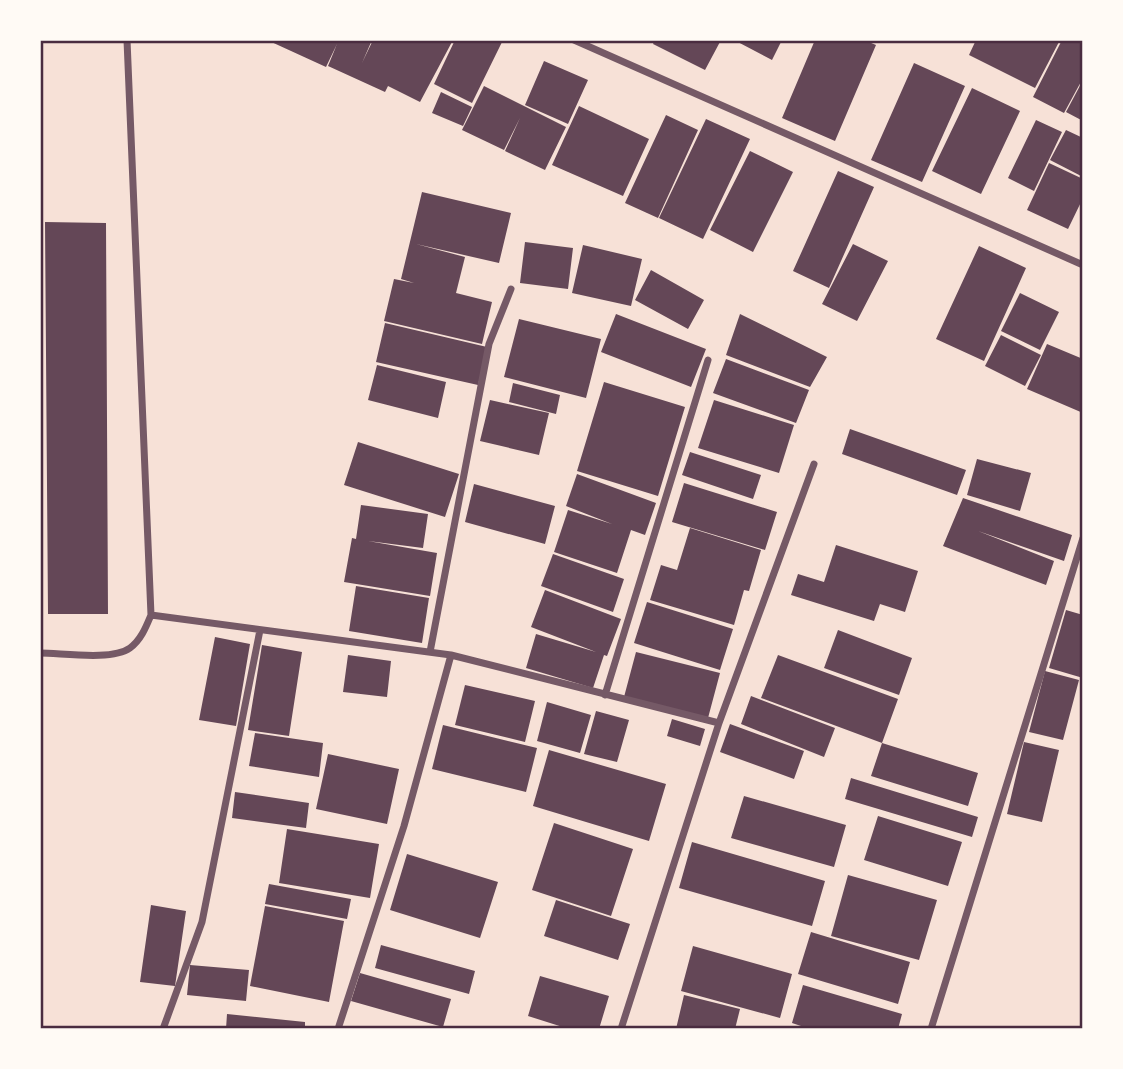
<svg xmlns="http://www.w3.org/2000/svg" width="1123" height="1069" font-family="'Times New Roman',serif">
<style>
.building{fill:#644757}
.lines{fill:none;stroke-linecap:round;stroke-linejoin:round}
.minor{stroke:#755966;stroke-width:7}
.neatline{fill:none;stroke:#4a2c40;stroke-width:2.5}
</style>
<rect width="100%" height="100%" fill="#f7e1d7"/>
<path class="building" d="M267,40H372L362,63L373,40H453L420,102L388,86L385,92L328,66L337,44L326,67Z
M455,40H503L472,103L434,84Z
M655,40H721L705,70L653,44Z
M734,40H782L772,60Z
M815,40H864L876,45L835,141L782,118Z
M976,40H1060L1035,88L969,55Z
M1062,40H1083V78L1064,113L1033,97Z
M544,61L588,80L568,124L525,105Z
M914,63L965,86L922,182L871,160Z
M1083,80V121L1066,112Z
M484,86L566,127L545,170L505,151L520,118L504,150L462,130Z
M972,88L1020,111L981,194L932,171Z
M441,92L472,107L463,126L432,113Z
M579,106L649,139L623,196L552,165Z
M666,115L698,130L658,218L625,203Z
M706,119L750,139L703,239L659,218Z
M1036,120L1062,132L1034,191L1008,178Z
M1066,130L1083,138V177L1050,160Z
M750,151L793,172L753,252L710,230Z
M1049,163L1083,179V198L1068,229L1027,210Z
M838,171L874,187L829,288L793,271Z
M422,192L511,213L499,263L416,244L465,257L456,293L492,302L482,344L384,321L394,279L414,283L401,279Z
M45,222L106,223L108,614H48Z
M525,242L573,248L568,289L520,283Z
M853,244L888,261L857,321L822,304Z
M583,245L642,259L631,306L572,293Z
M979,246L1026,268L984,361L936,339Z
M651,270L704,300L688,329L635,300Z
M1020,293L1059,312L1040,350L1001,331Z
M616,314L706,349L691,387L601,352Z
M740,314L827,357L810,387L726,355Z
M519,319L601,339L586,398L504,377Z
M385,323L487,347L478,385L376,362Z
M1001,335L1041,355L1025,386L985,366Z
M1047,344L1083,359V413L1027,389Z
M726,359L809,390L796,423L713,393Z
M377,365L446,382L438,418L368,400Z
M604,382L685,407L658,496L577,471Z
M513,383L560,395L556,414L509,402Z
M490,400L549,413L539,455L480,441Z
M714,400L794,425L779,473L698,448Z
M850,429L966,470L957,495L842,454Z
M358,442L459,474L445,517L344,485Z
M690,452L761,475L753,499L682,475Z
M977,459L1031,473L1020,511L967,495Z
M577,474L656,503L645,535L631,530L617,573L554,552L568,510L612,524L566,506Z
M684,483L777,512L765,550L672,522Z
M474,484L555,506L545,544L465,522Z
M963,498L1072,535L1064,561L978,531L1054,561L1046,585L943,546Z
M361,505L428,514L423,548L368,541L437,553L430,596L344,582L352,538L356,539Z
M690,528L761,550L749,591L744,590L734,625L650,600L661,565L677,570Z
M836,545L918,571L905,612L880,604L874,621L791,595L798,574L824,582Z
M553,554L624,579L613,612L541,586Z
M356,586L429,598L422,643L349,631Z
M545,590L621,619L607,656L604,655L593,688L526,668L536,634L596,652L531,627Z
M647,602L733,629L720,670L634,643Z
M1066,610L1083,615V678L1049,668Z
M838,630L912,658L899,695L824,668Z
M215,637L250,644L236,726L199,720Z
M262,645L302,652L289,736L248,730Z
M636,652L720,673L708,718L624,697Z
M348,655L391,661L387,697L343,692Z
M778,655L898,699L882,743L761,698Z
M1045,671L1079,680L1063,740L1029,732Z
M465,685L535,701L525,742L455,725Z
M751,696L835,728L824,757L741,724Z
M547,702L591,715L580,753L537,741Z
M596,711L629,720L617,762L584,754Z
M672,719L705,729L700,746L667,736Z
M730,724L804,751L794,779L720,752Z
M443,725L537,748L526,792L432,769Z
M255,733L323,743L319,777L249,766Z
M1024,742L1059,750L1042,822L1007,814Z
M882,743L978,773L968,806L871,776Z
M549,750L666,784L649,841L533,806Z
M328,754L399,769L387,824L316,809Z
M851,778L978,817L972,837L845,799Z
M235,792L309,803L306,828L232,818Z
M744,796L846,825L834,867L731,838Z
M878,816L962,842L948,886L864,860Z
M554,823L633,849L611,916L532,890Z
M287,829L379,844L370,898L279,883Z
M692,842L825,881L812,926L679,888Z
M407,854L498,882L480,938L390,910Z
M848,875L937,900L919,960L831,936Z
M269,884L351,899L347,919L265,904Z
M556,900L630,924L618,960L544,936Z
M151,905L186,911L175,986L140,982Z
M265,906L344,921L329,1002L250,986Z
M811,932L910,962L898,1004L798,974Z
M381,945L475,971L469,994L375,968Z
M693,946L792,974L780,1018L681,991Z
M190,965L249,970L246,1001L187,995Z
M360,973L451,999L443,1027L351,1001Z
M540,976L609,996L599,1029H569L528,1016Z
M803,985L902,1014L898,1029H810L792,1023Z
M684,995L740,1009L735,1029H676Z
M227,1014L305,1022V1029H226Z"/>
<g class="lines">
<path class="minor" d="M574,40L1083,265
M151,615L451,655L719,723
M430,652L489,344L511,289
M40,653C62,653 112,661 130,648C141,640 146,627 151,615L127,40
M605,695L708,360
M163,1029L202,922L260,630
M338,1029L404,826L451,655
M621,1029L719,723L814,464
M931,1029L1083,538"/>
</g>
<rect width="1123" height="1069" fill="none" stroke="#fffaf5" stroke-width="84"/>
<rect x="42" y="42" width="1039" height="985" class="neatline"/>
</svg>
